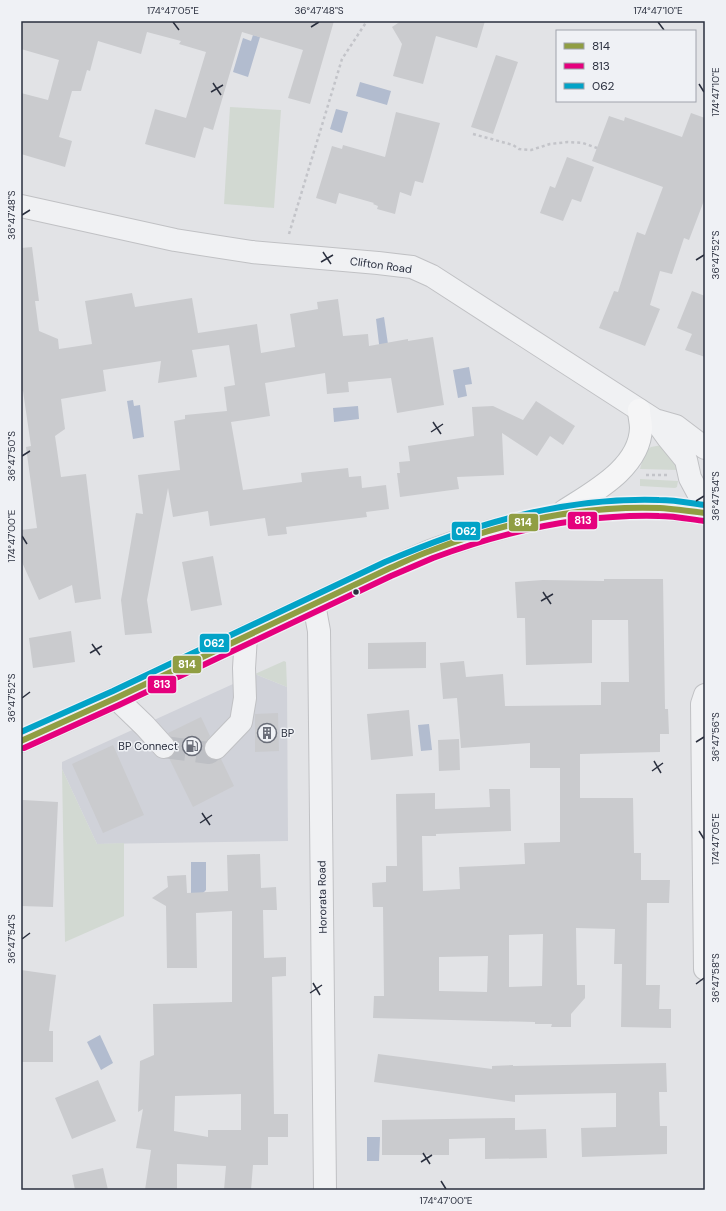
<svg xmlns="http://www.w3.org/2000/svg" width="726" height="1211" font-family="'DM Sans',sans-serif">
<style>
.built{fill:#d0d2d9}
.green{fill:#d2d9d2}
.water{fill:#b2bccf}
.building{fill:#cacbce;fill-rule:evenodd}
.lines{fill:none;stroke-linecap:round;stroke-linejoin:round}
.minor-tunnel{stroke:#bdbfc4;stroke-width:22;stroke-dasharray:22 11;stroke-linecap:butt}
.minor-casing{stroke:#c0c1c4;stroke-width:24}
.major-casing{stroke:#bec0c3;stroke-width:24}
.path{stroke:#c3c4c9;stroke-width:2.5;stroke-dasharray:3 3;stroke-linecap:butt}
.minor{stroke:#f0f1f3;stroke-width:22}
.major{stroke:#f5f5f6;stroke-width:22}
.bus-1-casing{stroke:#eff1f5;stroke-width:9}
.bus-2-casing{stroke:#eff1f5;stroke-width:9}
.bus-3-casing{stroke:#eff1f5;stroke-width:9}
.bus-1{stroke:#909e43;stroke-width:6}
.bus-2{stroke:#e5007d;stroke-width:6}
.bus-3{stroke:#02a3c7;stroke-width:6}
.ticks{fill:none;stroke:#2a2f3e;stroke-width:1.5}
.bus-dot{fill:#2a2f3e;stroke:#eff1f5;stroke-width:1.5}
.labels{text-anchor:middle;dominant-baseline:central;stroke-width:3;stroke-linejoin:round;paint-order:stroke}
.street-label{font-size:11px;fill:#2a2f3e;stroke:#eff1f5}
.poi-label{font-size:11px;fill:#2a2f3e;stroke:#eff1f5;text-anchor:start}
.line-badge{stroke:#eff1f5;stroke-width:1.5}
.badge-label{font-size:11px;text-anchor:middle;font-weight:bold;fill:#fff}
.neatline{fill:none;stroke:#2a2f3e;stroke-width:1.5}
.ticks-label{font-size:10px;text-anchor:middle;fill:#2a2f3e}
</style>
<rect width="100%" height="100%" fill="#e2e3e6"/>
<path class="built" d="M255,674L287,687L288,841L97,844L62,769V762Z"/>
<path class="green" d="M230,107L281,110L274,208L224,204Z
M662,445L680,470L640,469C642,462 645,451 651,447C654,446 659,446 662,445Z
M640,479L678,481L677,487L675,488L640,486Z
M284,661L286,662L287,687L255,674Z
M62,769L97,844L124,843V916L65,942Z"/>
<path class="water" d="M253,35L260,37L248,77L233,72L243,38L251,41Z
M360,82L391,91L387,105L356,96Z
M336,109L348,112L342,133L330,129Z
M384,317L389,351L380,352L376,319Z
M469,367L472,384L465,385L467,396L458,398L453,370Z
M133,400L134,406L140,405L144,437L133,439L127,401Z
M358,406L359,419L334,422L333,408Z
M429,724L432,750L421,751L418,725Z
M191,862H206V890L201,895H191Z
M100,1035L113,1063L101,1070L87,1042Z
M367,1137H380L379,1161H367Z"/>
<path class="building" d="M21,21H334L310,104L288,98L303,50L242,32L213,130L204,127L195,158L145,144L155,109L186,118L206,52L179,44L181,41L147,32L141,54L98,41L90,71L87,70L81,91H72L59,137L72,141L65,167L21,154V93L48,100L59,60L21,49Z
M401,21H485L477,48L436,36L423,84L393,76L402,44L392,27Z
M496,55L518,62L493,134L471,127Z
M396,112L440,123L423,183L415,181L411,196L400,192L395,214L377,209L378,206L373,204L374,203L339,193L336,204L316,198L332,146L342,149L343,145L385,157Z
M691,113L705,118V198L689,240L684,238L672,274L660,271L650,305L660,309L645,346L599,328L614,291L618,292L637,232L645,235L663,187L592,161L609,116L624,121L625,117L682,137Z
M567,157L594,167L581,202L572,199L563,221L540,213L550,186L555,188Z
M32,247L39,301H35L39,331L58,339L59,349L92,344L85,301L132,293L135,307L192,298L198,333L257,324L261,353L295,347L290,314L318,309L317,302L338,299L343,336L368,334L369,346L408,339V341L433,337L444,405L397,413L391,378L348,382L349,392L327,394L325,373L265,383L270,416L231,422L243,490L302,482L301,473L348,468L349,477L361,476L362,488L386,485L389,509L366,512L367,517L286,527L287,534L268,536L265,518L210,526L208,511L173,517L168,488L147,600L152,633L125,635L121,600L136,513L143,514L138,475L180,470L174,421L185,419V415L227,411L224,387L235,385L229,345L192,350L197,377L158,383L161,361L103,370L106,391L61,399L65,429L55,436L61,477L86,474L101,599L75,603L72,585L39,600L21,560V530L37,528L26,447L31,446L23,391L21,392V248Z
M692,291L705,296V357L685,350L692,334L677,328Z
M536,401L575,426L563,445L550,436L537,456L502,433L504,475L457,477L459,489L400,497L397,473H400L399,462L410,461L408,446L474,436L472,407L493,406L523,420Z
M213,556L222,605L191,611L182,562Z
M604,579H663L665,709H668L669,734H660V752L580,754V798H633L634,853H641V880H670L669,903H647L646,985H660L659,1009H671V1028L621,1027L622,964H614L615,929L576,928L577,985H585V998L571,1014V1027H551L552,1024H535V1022L373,1018L374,996H384L383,907H373L372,883L386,882V866H397L396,794L435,793V809L490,807L489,789H510L511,831L436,834V836H422L423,891L460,889L459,867L525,864L524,843L560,842V768H530V743L461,748L457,698L443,699L440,663L464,661L466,677L503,674L505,706L601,705V682H629L628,620H592V663L526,665L525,618H517L515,582L543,580L604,581ZM543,934L542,986L509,987V935ZM488,956L487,992L439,991V957Z
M71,631L75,662L33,668L29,638Z
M426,642V668L368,669V643Z
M409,710L413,756L371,760L367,714Z
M278,713L279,751L255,752V714Z
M201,717L210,736L204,745V752L208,757L213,760L221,759L234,786L193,807L169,758L173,756L176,751V745L173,739L168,733Z
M459,739L460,770L439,771L438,740Z
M113,745L144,815L103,833L72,764Z
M23,800L58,802L53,907L21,906V842Z
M260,854L261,888L276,887L277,910H263L264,958L286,957V976L272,977L274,1114H288V1137H268V1165H253L251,1190H224L226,1166L177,1164V1190H145L151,1150L136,1148L143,1109L138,1112L140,1061L154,1055L153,1004L232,1002V911L196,913L197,968H167L166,906L152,898L168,887L167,876L186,875L187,893L228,891L227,855ZM241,1094V1130H208V1137L174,1131L175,1096Z
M21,970L56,975L49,1031H53V1062H21Z
M378,1054L492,1069V1066L513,1065V1066L666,1063L667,1092H659L660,1126H667V1154L582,1157L581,1128L616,1127V1093L515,1095V1102L374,1082Z
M98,1080L116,1121L72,1139L55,1098Z
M515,1118V1130L546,1129L547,1158L485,1159V1138L449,1139V1155H382V1120Z
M103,1168L108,1190H75L72,1175Z"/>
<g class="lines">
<path class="minor-tunnel" d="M164,747L209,753L216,748"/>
<g class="minor-casing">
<path id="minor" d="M21,206L175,240L252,252L378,263L412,267L432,276L655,420L676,426L705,448
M655,420L668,438L686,460L690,478L705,506
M314,604L319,631L325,1190
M705,695L702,704L705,969
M116,698L145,726L164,747
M216,748L241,722L245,698L244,668L246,636"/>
</g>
<g class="major-casing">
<path id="major" d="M564,511C593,492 640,468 641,428C641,422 639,416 639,410
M21,741L116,698L388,569C402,563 416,557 430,551C503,524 581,505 660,508C675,509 690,511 705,513"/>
</g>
<path class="path" d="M473,134L513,145L519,149L531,150L550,144L568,142L583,143L597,148
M289,234L342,59L367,21
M646,475H667"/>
<use href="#minor" class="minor"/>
<use href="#major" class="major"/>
<g class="bus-1-casing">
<path id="bus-1" d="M21,741L116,698L388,569C402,563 416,556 430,551C502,523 582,505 660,508C675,509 690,511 705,513"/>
</g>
<g class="bus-2-casing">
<path id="bus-2" d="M24,748L119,705L391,576C405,570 419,564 433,558C505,531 582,514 659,516C674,516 689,519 704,521"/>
</g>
<g class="bus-3-casing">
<path id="bus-3" d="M21,732L113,691L385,562C473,524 562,497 659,500C675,500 690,503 705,505"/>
</g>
<use href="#bus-1" class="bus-1"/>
<use href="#bus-2" class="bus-2"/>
<use href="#bus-3" class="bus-3"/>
</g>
<path class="ticks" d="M173,22L179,30M658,22L664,30M311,27L319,22M213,83L221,95M699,84L704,92M211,92L223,85M22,215L30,210M323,252L331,264M696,260L704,255M321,262L333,255M433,422L441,434M431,432L443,424M22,456L30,451M696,501L704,496M22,536L27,544M543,592L551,604M541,601L553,594M92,644L100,655M90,653L102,646M22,698L30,692M696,742L704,737M654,761L661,773M652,771L663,763M202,813L210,825M200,823L212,815M699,831L704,839M22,939L30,933M313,983L320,995M696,984L704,978M310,993L322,985M423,1153L430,1164M421,1162L432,1155M441,1181L446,1189"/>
<defs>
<g id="building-ring" transform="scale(1)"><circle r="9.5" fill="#eff1f5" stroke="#6a6e79" stroke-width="1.5"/><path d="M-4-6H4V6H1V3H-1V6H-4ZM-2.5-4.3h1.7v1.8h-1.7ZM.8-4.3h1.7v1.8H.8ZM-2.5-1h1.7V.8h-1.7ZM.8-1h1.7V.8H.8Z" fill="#6a6e79"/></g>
<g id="fuel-ring" transform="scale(1)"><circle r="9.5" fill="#eff1f5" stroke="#6a6e79" stroke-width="1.5"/><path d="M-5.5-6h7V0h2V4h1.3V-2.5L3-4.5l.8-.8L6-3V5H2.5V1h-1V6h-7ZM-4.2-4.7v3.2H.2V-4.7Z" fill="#6a6e79"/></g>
</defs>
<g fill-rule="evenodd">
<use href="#building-ring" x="267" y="733"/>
<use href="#fuel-ring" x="192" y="746"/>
</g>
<circle class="bus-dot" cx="356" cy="592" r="3.5"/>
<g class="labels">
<g class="street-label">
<text transform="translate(381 265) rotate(8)">Clifton Road</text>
<text transform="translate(322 897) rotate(-91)">Hororata Road</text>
</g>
<g class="poi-label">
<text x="281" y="733">BP</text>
<text x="178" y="746" text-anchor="end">BP Connect</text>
</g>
</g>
<g class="line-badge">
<rect x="567" y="511" width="31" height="19" rx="4" fill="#e5007d"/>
<rect x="508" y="513" width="31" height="19" rx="4" fill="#909e43"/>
<rect x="451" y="521" width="30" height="20" rx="4" fill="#02a3c7"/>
<rect x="199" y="633" width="31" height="20" rx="4" fill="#02a3c7"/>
<rect x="172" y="655" width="30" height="19" rx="4" fill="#909e43"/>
<rect x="147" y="675" width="30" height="19" rx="4" fill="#e5007d"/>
</g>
<g class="badge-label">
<text x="583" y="524">813</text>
<text x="523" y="526">814</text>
<text x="466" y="535">062</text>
<text x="214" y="647">062</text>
<text x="187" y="668">814</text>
<text x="162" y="688">813</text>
</g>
<rect width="726" height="1211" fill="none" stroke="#eff1f5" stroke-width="44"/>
<rect x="556" y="30" width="140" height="72" fill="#eff1f5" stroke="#a0a3ac"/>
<rect x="564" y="43" width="20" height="6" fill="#909e43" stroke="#a0a3ac"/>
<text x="592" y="50" font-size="12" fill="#2a2f3e">814</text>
<rect x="564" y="63" width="20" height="6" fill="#e5007d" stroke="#a0a3ac"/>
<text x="592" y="70" font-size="12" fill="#2a2f3e">813</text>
<rect x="564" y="83" width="20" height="6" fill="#02a3c7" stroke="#a0a3ac"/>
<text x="592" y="90" font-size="12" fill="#2a2f3e">062</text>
<rect x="22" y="22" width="682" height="1167" class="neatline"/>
<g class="ticks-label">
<text x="173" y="14">174°47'05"E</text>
<text x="319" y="14">36°47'48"S</text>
<text x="658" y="14">174°47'10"E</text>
<text transform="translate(715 92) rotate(-90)" y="4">174°47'10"E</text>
<text transform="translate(11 215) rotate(-90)" y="4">36°47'48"S</text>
<text transform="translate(715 255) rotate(-90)" y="4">36°47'52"S</text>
<text transform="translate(11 456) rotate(-90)" y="4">36°47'50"S</text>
<text transform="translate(715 496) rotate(-90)" y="4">36°47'54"S</text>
<text transform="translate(11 536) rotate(-90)" y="4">174°47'00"E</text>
<text transform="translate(11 698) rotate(-90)" y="4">36°47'52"S</text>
<text transform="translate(715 737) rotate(-90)" y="4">36°47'56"S</text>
<text transform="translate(715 839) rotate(-90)" y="4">174°47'05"E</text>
<text transform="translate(11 939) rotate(-90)" y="4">36°47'54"S</text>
<text transform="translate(715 978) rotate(-90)" y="4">36°47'58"S</text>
<text x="446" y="1204">174°47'00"E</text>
</g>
</svg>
